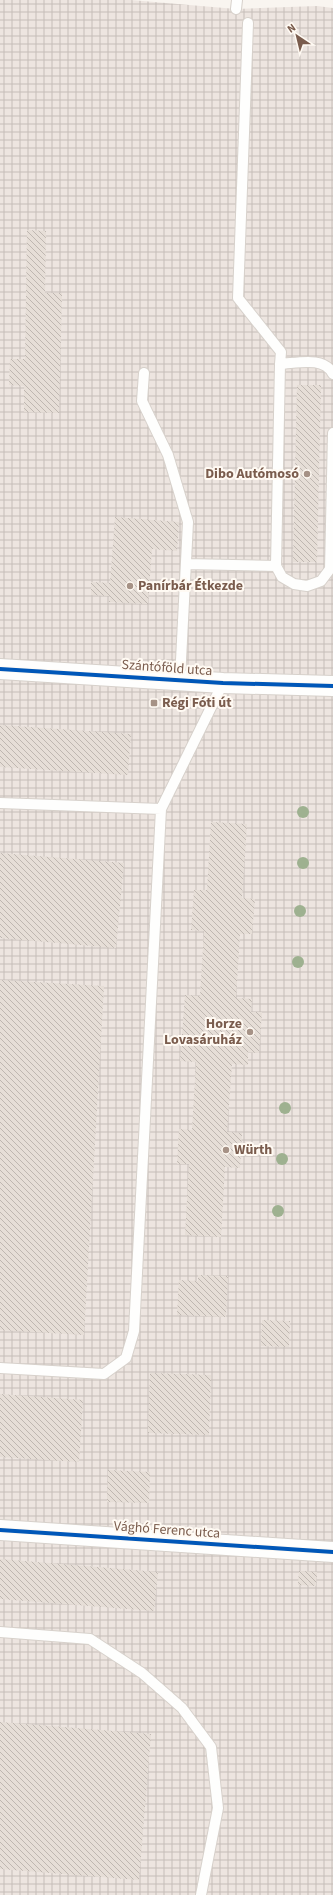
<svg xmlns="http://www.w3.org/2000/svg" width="333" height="1895" font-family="'Source Sans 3',sans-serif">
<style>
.industrial{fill:url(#industrial-grid)}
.building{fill:url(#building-back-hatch)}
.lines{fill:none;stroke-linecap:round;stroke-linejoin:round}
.lane-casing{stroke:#d7d1cb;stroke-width:12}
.street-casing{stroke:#d7d1cb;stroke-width:22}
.lane{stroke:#fefefd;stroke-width:10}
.street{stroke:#fefefd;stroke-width:20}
.cycleway-casing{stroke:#fffaf3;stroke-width:6}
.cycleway{stroke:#0057b8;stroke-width:4}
.tree{fill:#9eb190}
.poi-dot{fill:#a69286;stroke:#fffaf3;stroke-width:1.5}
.labels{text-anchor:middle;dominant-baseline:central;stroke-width:4;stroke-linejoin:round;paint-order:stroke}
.poi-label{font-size:14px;font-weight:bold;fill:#7a5c4d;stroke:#fffaf3;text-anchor:start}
.street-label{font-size:14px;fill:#7a5c4d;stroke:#fffaf3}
</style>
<defs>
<pattern id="industrial-grid" width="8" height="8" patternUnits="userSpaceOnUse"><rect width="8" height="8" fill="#ede5e0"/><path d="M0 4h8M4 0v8" fill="none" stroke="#c5bdb8"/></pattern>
<pattern id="building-back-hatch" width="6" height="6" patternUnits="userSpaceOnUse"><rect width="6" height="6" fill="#e6ded7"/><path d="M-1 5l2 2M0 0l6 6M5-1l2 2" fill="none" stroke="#bfb7b1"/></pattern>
</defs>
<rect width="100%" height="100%" fill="#f9f5f0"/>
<path class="industrial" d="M0,0H131L236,9L317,6L333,8V1895H0Z"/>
<path class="building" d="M27,230L46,231L45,293H62L59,413L24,412V386L9,385L10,359H25Z
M297,385H321L317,562H293Z
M115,517L179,522L177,551L152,549L148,604L109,602L110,596L91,595V582L110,583Z
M0,725L131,734L128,775L0,767Z
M211,822L247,824L242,898L255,899L252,934H240L236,998L252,999L251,1012H262L259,1053L248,1052V1065L232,1064L227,1132L242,1133L240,1168L225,1167L221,1237L185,1235L189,1164H177L179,1129L192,1130L196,1062L180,1061L185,995L200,996L204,931L191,930L194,890H207Z
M0,853L124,863L116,948L0,938Z
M0,980L104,986L84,1335L0,1330Z
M198,1275L228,1276L226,1317L177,1315L179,1280L198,1281Z
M262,1320L290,1321L289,1347L261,1346Z
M150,1373L211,1375L209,1435L148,1433Z
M0,1394L83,1400L79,1462L0,1457Z
M108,1470L150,1472L149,1503L107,1502Z
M0,1559L158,1572L154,1611L0,1599Z
M299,1571L317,1572L316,1586L298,1585Z
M0,1722L151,1734L139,1880L0,1869Z"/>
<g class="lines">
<g class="lane-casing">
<path id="lane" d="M236,9L237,0
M248,23L238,298L281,352L280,364
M144,373L142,401L168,455L188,522L180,680
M333,374C324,356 298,363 280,364L276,566L282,577L294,584L307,586L321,581L330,569L333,433
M186,564L276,566
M0,803L161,809
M0,1368L104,1374L126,1358L134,1331L161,809L223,683
M0,1632L90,1639L142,1673L182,1708L211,1747L218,1808L201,1895"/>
</g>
<g class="street-casing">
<path id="street" d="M0,669L223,683L333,686
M0,1530L333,1552"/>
</g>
<use href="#lane" class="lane"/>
<use href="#street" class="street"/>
<g class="cycleway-casing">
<path id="cycleway" d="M0,669L223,683L333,686
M0,1530L333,1552"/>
</g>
<use href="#cycleway" class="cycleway"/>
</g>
<g class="tree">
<circle cx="303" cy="812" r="6"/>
<circle cx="303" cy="863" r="6"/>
<circle cx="300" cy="911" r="6"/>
<circle cx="298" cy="962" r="6"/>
<circle cx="285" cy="1108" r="6"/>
<circle cx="282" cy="1159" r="6"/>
<circle cx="278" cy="1211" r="6"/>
</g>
<g class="poi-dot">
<circle cx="307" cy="474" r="4"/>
<circle cx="130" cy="586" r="4"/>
<rect x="150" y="699" width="8" height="8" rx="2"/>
<circle cx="250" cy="1032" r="4"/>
<circle cx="226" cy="1150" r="4"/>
</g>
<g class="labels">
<g class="poi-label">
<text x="299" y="474" text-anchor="end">Dibo Autómosó</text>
<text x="138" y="586">Panírbár Étkezde</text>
<text x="162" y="703">Régi Fóti út</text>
<text x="242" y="1024" text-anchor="end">Horze<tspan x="242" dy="16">Lovasáruház</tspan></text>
<text x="234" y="1150">Würth</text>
</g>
<g class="street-label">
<text transform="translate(167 668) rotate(4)">Szántóföld utca</text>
<text transform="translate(167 1530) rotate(4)">Vághó Ferenc utca</text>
</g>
</g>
<g transform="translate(297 36) rotate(325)" stroke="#fffaf3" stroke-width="3" paint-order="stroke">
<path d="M0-3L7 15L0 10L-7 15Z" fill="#7a5c4d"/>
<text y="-6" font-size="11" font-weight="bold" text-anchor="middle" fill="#7a5c4d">N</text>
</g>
</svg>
